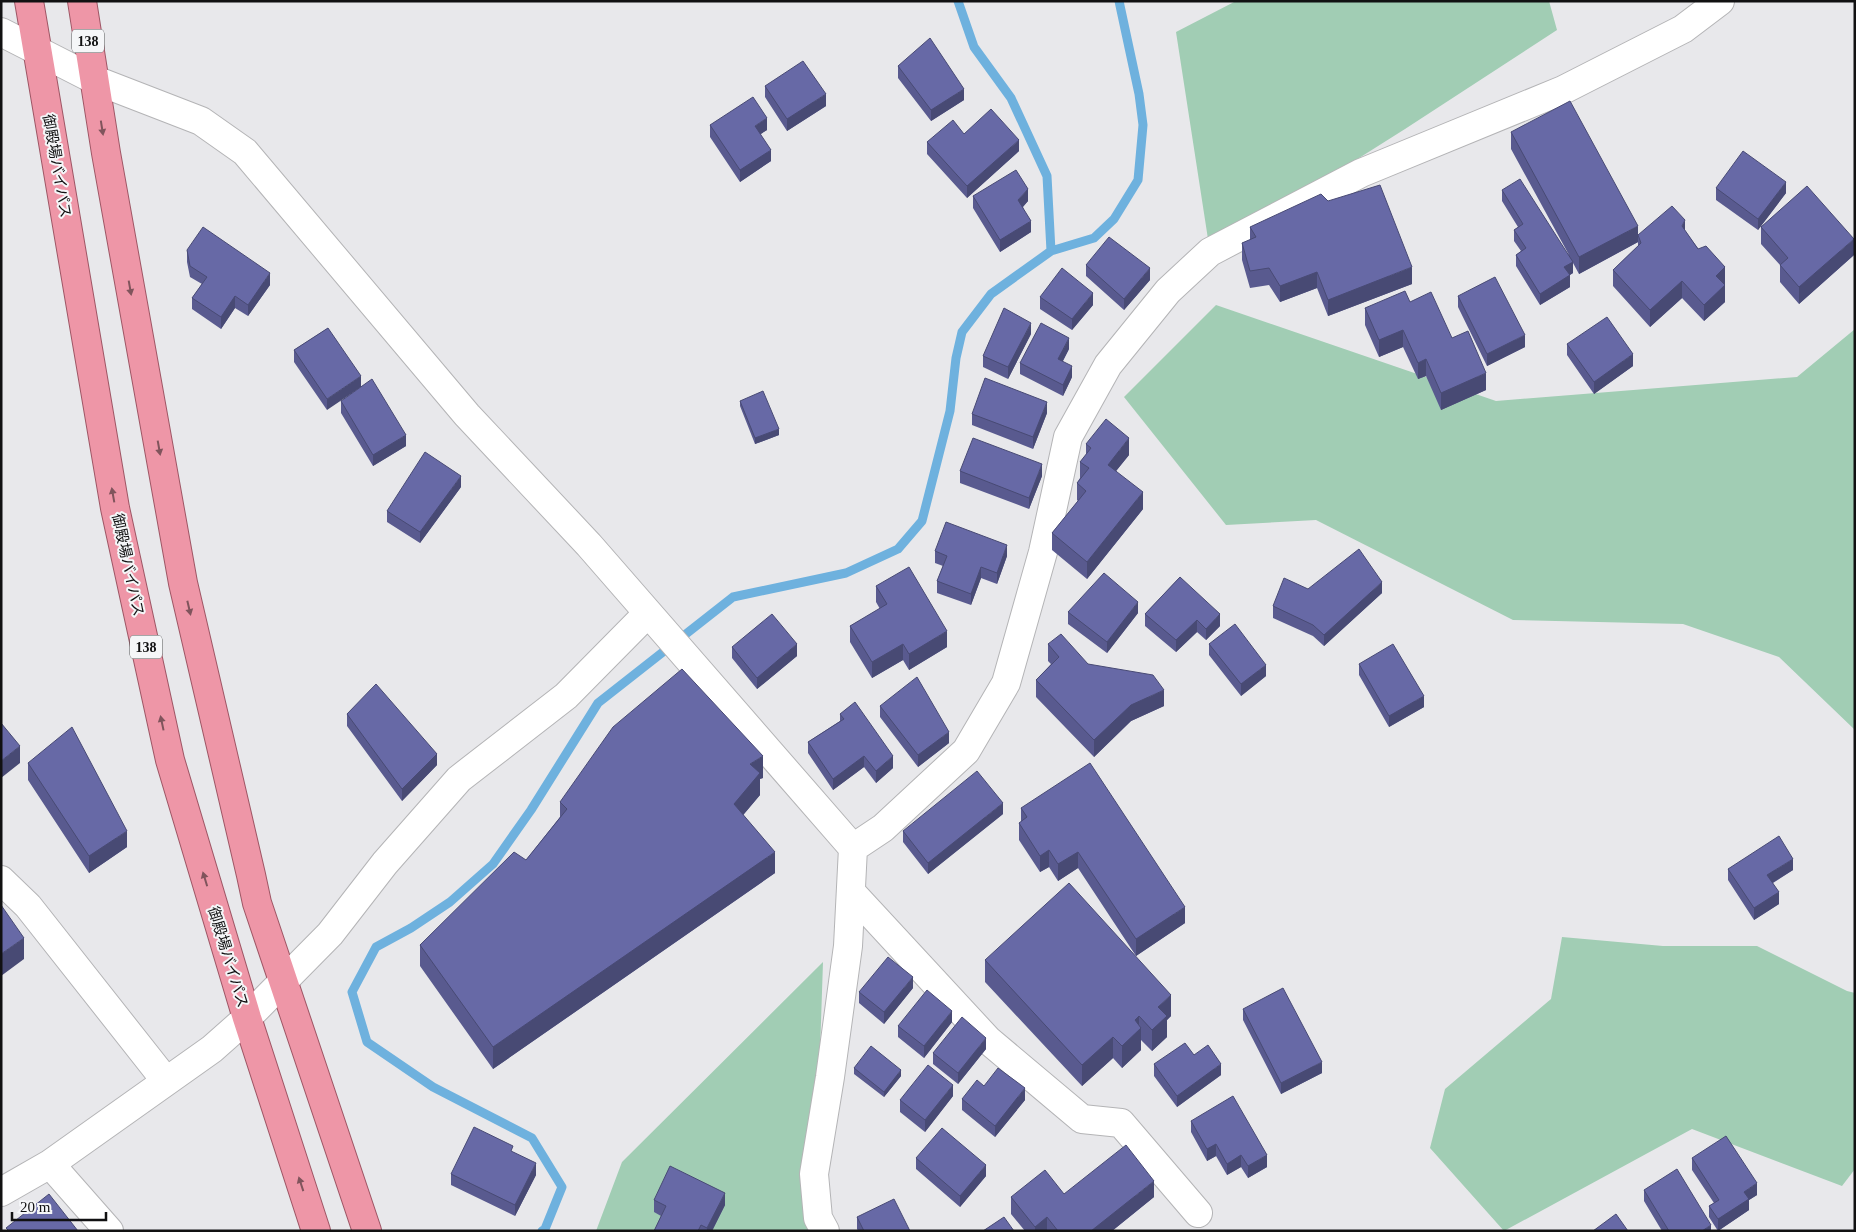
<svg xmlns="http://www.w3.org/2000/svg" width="1856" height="1232" font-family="'Times New Roman','Noto Sans JP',serif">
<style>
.green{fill:#a1cdb4}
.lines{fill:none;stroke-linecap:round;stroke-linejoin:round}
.stream{stroke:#6eb1de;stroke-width:9}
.minor-casing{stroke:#b4b4b6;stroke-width:30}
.trunk-casing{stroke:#9e5665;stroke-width:30}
.minor{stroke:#fff;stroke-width:28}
.trunk{stroke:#ee96a7;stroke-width:28}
.wall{fill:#595a8f}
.shaded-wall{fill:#484a74}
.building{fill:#6769a6;stroke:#484a74}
.oneway{fill:#80545c}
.labels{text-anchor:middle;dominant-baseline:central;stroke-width:4;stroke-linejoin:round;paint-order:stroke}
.shield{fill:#f5f6f8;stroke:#555657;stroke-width:1}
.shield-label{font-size:14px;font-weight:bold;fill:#111112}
.street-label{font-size:15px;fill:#111112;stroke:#f5f6f8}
</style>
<rect width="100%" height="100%" fill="#e8e8eb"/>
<path class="green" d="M1236,1H1549L1557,30L1405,129L1210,252L1176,32Z
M1216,305L1496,401L1797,377L1855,329V730L1779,657L1683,624L1513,620L1316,520L1226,525L1124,397Z
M1562,937L1663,946H1757L1847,991L1855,993V1169L1842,1186L1692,1129L1504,1231L1430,1148L1445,1089L1551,999Z
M823,962L814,1231H596L622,1162Z"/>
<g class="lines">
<path class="stream" d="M958,1L974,47L1011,98L1047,176L1051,251
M542,1231L545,1229L562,1187L532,1138L433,1087L367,1042L352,992L376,947L411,928L450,902L493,864L531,810L598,703L733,597L846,573L898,549L922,521L950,411L956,358L962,332L991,294L1051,251L1094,238L1114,219L1138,180L1143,125L1139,94L1119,1"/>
<g class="minor-casing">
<path id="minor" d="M1,32L95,80L201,121L245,152L467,415L589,545L853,848L848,946L830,1077L814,1174L818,1218L825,1231
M853,848L883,828L966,751L1006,683L1043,552L1068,437L1108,365L1168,291L1210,252L1361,173L1563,90L1683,29L1720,1
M1,880L28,906L166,1081
M851,892L988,1040L1082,1119L1121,1123L1198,1213
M50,1164L109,1231
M1,1192L50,1164L212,1049L247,1018L330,934L385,863L459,779L566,696L648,613"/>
</g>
<g class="trunk-casing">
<path id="trunk" d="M29,1L115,508L170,760L247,1018L316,1231
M82,1L106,153L183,583L251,875L257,903L367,1231"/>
</g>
<use href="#minor" class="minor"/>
<use href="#trunk" class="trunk"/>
</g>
<path class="wall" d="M1855,6V20L1854,18V7Z
M898,66L964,100L931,121L898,78Z
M765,86L826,106L787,131L765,97Z
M710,125L767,130L760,134L771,161L740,182L710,137Z
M1511,132L1638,242L1579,274L1573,263V273L1570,275V287L1540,305L1516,266V255L1521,251L1514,241V230L1518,227L1502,201V190L1569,255L1511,149Z
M964,134L1019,151L967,198L927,154V142Z
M1716,188L1786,193L1758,230L1716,200Z
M973,196L1028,201L1023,207L1031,232L1000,252L973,208Z
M1250,227L1412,284L1328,316L1317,288L1280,302L1269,285L1250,288L1242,260V243L1250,240Z
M1761,227L1854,255L1799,304L1780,282V265L1761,244Z
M1685,231L1725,284L1724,285L1725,302L1704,321L1682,298L1650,327L1613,286V270L1638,246V235Z
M187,250L270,285L248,316L235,308L221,329L192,309V298L202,284L190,277L187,262Z
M1086,265L1150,280L1124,310L1086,276Z
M1458,296L1525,347L1487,366L1458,307Z
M1040,297L1093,305L1072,330L1040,309Z
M1410,302L1452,338L1486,390L1441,410L1426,376L1418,379L1403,347L1379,357L1365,325V308Z
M328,328L327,410L294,362V350Z
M1031,334L1008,379L983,367V356Z
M1567,344L1633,366L1594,394L1567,355Z
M1069,349L1063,361L1072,377L1063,396L1020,374V363Z
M341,401L406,446L373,466L341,413Z
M740,401L779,435L755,444L740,406Z
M1047,413L1033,449L972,425V414Z
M1086,444L1129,455L1116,471L1143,509L1087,579L1052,550V533L1078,501L1077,500V483L1080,478V462L1086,455Z
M960,471L1042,476L1029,509L960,483Z
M461,487L420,543L387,522V511Z
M935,551L1007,556L997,584L981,578L971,605L937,593V581L943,566L935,563Z
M1180,577L1220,626L1206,640L1197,632L1176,652L1145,626V614Z
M876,586L947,647L909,670L903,660L872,678L850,642V626L880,609L876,602Z
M1308,589L1382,593L1324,646L1313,636L1273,618V606Z
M1068,612L1138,613L1107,653L1068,624Z
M1048,644L1088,664L1164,706L1131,721L1094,757L1036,697V680L1051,664L1048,661Z
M1209,644L1266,676L1241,696L1209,655Z
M732,647L797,656L757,689L732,658Z
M1359,664L1424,707L1389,727L1359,675Z
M880,706L949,743L918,767L880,717Z
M347,714L437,765L402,801L347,726Z
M840,714L893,768L876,783L864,767L833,790L808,753V742L840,721Z
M28,763L127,847L89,873L28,780Z
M763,778L760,779V795L743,815L775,873L493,1069L420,966V945L526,860L560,817V802Z
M1021,808L1185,923L1136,956L1078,868L1058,881L1049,867L1040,872L1019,840V823L1021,822Z
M1003,814L928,874L903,842V831Z
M1728,869L1793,870L1773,883L1779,904L1754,920L1728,880Z
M985,960L1171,1016L1167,1020V1037L1152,1051L1141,1040V1050L1122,1068L1113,1058L1082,1086L985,982Z
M913,988L884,1024L859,1003V992Z
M1243,1009L1322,1073L1281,1094L1243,1020Z
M952,1022L924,1058L898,1037V1026Z
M986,1049L958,1084L933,1064V1053Z
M1194,1055L1221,1075L1177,1107L1154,1076V1064Z
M854,1068L901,1076L884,1097L854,1074Z
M984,1086L1025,1100L995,1137L962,1110V1099Z
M953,1096L925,1132L900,1112V1100Z
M1191,1121L1267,1167L1248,1178L1241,1167L1227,1175L1216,1156L1207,1161L1191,1132Z
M513,1152L536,1175L515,1216L451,1185V1174Z
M916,1158L986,1176L960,1207L916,1169Z
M1692,1158L1757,1195L1749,1200V1210L1718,1231L1709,1217V1206L1714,1203L1692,1170Z
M1644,1190L1711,1231H1662L1644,1201Z
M1064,1194L1154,1197L1112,1231H1025L1011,1214V1197Z
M654,1200L725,1205L712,1231H654L661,1216L654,1212Z
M857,1217L910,1231H858L857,1229Z"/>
<path class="shaded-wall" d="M964,89V100L931,121V110Z
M826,94V106L787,131V119Z
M767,118V130L755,138V126Z
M1019,140V151L967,198V186Z
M771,150V161L740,182V170Z
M1786,182V193L1758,230V219Z
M1028,189V201L1018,212V200Z
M1685,220V237L1682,226Z
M1031,221V232L1000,252V240Z
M1638,226V242L1579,274V257Z
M1854,239V255L1799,304V287Z
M1573,262V273L1564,278V267Z
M1412,267V284L1328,316V300Z
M1725,267V284L1716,293V276Z
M1150,268V280L1124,310V299Z
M1317,272V288L1280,302V286Z
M270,273V285L248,316V305Z
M1570,275V287L1540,305V294Z
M1682,281V298L1650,327V310Z
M1725,285V302L1704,321V305Z
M1093,293V305L1072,330V319Z
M235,296V308L221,329V317Z
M1031,323V334L1008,379V367Z
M1403,330V347L1379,357V340Z
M1525,335V347L1487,366V354Z
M1069,338V349L1058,370V359Z
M1633,354V366L1594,394V382Z
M1426,359V376L1418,379V363Z
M1072,366V377L1063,396V385Z
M1486,373V390L1441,410V393Z
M361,376V387L327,410V399Z
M1047,402V413L1033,449V437Z
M779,429V435L755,444V438Z
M406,435V446L373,466V455Z
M1129,438V455L1108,481V465Z
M1042,464V476L1029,509V498Z
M461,476V487L420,543V532Z
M1143,492V509L1087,579V562Z
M1007,545V556L997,584V573Z
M981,567V578L971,605V594Z
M1382,582V593L1324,646V635Z
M1138,602V613L1107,653V642Z
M1220,614V626L1206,640V629Z
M1197,620V632L1176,652V640Z
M947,631V647L909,670V654Z
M797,644V656L757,689V678Z
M903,644V660L872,678V662Z
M1266,665V676L1241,696V684Z
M1164,690V706L1131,721L1094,757V740L1131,705Z
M1424,696V707L1389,727V716Z
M949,732V743L918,767V755Z
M20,746V763L1,778V761Z
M437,754V765L402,801V789Z
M763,756V778L760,779V795L734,826V804L750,764Z
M864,756V767L833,790V779Z
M893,756V768L876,783V771Z
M1003,803V814L928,874V863Z
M127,831V847L89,873V856Z
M1049,850V867L1040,872V856Z
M775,852V873L493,1069V1047Z
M1078,852V868L1058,881V864Z
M1793,859V870L1767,886V875Z
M1779,892V904L1754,920V908Z
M1185,907V923L1136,956V939Z
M24,938V959L1,976V954Z
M913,977V988L884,1024V1012Z
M1171,995V1016L1167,1020V1037L1152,1051V1030L1158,1007Z
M952,1011V1022L924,1058V1046Z
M1139,1016V1030L1141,1028V1050L1122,1068V1046L1135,1020Z
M1113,1037V1058L1082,1086V1065Z
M986,1038V1049L958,1084V1073Z
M1322,1062V1073L1281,1094V1083Z
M1221,1064V1075L1177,1107V1096Z
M901,1070V1076L884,1097V1092Z
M953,1085V1096L925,1132V1120Z
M1025,1088V1100L995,1137V1126Z
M1216,1144V1156L1207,1161V1149Z
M1241,1155V1167L1227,1175V1164Z
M1267,1155V1167L1248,1178V1166Z
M536,1163V1175L515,1216V1205Z
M986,1165V1176L960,1207V1196Z
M1154,1181V1197L1112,1231H1091Z
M1757,1183V1195L1749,1200V1210L1718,1231V1219L1744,1192Z
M725,1193V1205L712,1231H707V1228Z
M1047,1217V1231H1035V1227Z
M1711,1225V1231H1702Z"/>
<path class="building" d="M930,38L964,89L931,110L898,66Z
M803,61L826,94L787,119L765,86Z
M753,97L767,118L755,126L771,150L740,170L710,125Z
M1570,101L1638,226L1579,257L1511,132Z
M991,109L1019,140L967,186L927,142L953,120L964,134Z
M1743,151L1786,182L1758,219L1716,188Z
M1016,170L1028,189L1018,200L1031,221L1000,240L973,196Z
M1520,179L1573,262L1564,267L1570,275L1540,294L1516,255L1526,248L1514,230L1523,224L1502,190Z
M1380,185L1412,267L1328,300L1317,272L1280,286L1269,268L1250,271L1242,243L1256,237L1250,227L1321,194L1328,201Z
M1807,186L1854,239L1799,287L1780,265L1788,258L1761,227Z
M1672,206L1685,220L1682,226L1698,249L1706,246L1725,267L1716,276L1725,285L1704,305L1682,281L1650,310L1613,270L1641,243L1638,235Z
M203,227L270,273L248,305L235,296L221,317L192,298L207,277L190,266L187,250Z
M1109,237L1150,268L1124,299L1086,265Z
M1062,268L1093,293L1072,319L1040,297Z
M1495,277L1525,335L1487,354L1458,296Z
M1405,291L1410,302L1431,292L1452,338L1468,331L1486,373L1441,393L1426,359L1418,363L1403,330L1379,340L1365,308Z
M1004,308L1031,323L1008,367L983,356Z
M1607,317L1633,354L1594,382L1567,344Z
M1041,323L1069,338L1058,359L1072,366L1063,385L1020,363Z
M328,328L361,376L327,399L294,350Z
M985,378L1047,402L1033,437L972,414Z
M372,379L406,435L373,455L341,401Z
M763,391L779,429L755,438L740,401Z
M1106,419L1129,438L1108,465L1143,492L1087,562L1052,533L1086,491L1077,483L1089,468L1080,462L1091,448L1086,444Z
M973,438L1042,464L1029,498L960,471Z
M425,452L461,476L420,532L387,511Z
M946,522L1007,545L997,573L981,567L971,594L937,581L947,556L935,551Z
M1359,549L1382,582L1324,635L1313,625L1273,606L1284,578L1308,589Z
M909,567L947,631L909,654L903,644L872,662L850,626L887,604L876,586Z
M1104,573L1138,602L1107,642L1068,612Z
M1180,577L1220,614L1206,629L1197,620L1176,640L1145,614Z
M772,614L797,644L757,678L732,647Z
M1235,624L1266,665L1241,684L1209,644Z
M1061,634L1088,664L1153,675L1164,690L1131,705L1094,740L1036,680L1059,657L1048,644Z
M1393,644L1424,696L1389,716L1359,664Z
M682,669L763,756L750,764L760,773L734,804L775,852L493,1047L420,945L514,852L526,860L567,809L560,802L613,727Z
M917,677L949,732L918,755L880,706Z
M376,684L437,754L402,789L347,714Z
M855,702L893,756L876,771L864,756L833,779L808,742L844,719L840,714Z
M1,723L20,746L1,761Z
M72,727L127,831L89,856L28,763Z
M1090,763L1185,907L1136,939L1078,852L1058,864L1049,850L1040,856L1019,823L1027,817L1021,808Z
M977,771L1003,803L928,863L903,831Z
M1779,836L1793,859L1767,875L1779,892L1754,908L1728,869Z
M1069,883L1171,995L1158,1007L1167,1016L1152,1030L1139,1016L1135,1020L1141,1028L1122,1046L1113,1037L1082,1065L985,960Z
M1,905L24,938L1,954Z
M888,957L913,977L884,1012L859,992Z
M1283,988L1322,1062L1281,1083L1243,1009Z
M927,990L952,1011L924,1046L898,1026Z
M962,1017L986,1038L958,1073L933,1053Z
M1185,1043L1194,1055L1208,1045L1221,1064L1177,1096L1154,1064Z
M871,1046L901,1070L884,1092L854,1068Z
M928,1065L953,1085L925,1120L900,1100Z
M998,1068L1025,1088L995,1126L962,1099L977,1080L984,1086Z
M1233,1096L1267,1155L1248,1166L1241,1155L1227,1164L1216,1144L1207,1149L1191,1121Z
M474,1127L513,1146L511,1151L536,1163L515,1205L451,1174Z
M942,1128L986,1165L960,1196L916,1158Z
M1726,1136L1757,1183L1744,1192L1749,1199L1718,1219L1709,1206L1719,1200L1692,1158Z
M1126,1145L1154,1181L1091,1231H1058L1047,1217L1035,1227L1011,1197L1045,1170L1064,1194Z
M670,1166L725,1193L707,1228L701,1225L698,1231H654L666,1206L654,1200Z
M1677,1169L1711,1225L1702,1231H1669L1644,1190Z
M49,1194L78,1231H9L6,1228Z
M894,1199L910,1231H864L857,1217Z
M1616,1214L1628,1231H1593Z
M1004,1217L1014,1231H983Z"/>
<defs><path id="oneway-solid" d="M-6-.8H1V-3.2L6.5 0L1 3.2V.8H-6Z" transform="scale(1.25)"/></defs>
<g class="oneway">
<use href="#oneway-solid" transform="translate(102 128) rotate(81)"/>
<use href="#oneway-solid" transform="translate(130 288) rotate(80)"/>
<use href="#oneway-solid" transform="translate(159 448) rotate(80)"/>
<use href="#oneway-solid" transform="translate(113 495) rotate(-100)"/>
<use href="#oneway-solid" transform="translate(189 608) rotate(77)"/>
<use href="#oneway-solid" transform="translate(162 723) rotate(-102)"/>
<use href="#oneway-solid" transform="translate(205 879) rotate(-107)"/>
<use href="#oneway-solid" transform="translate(301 1184) rotate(-108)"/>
</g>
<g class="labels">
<g class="shield">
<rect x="72" y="29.5" width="32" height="23" rx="4"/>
<rect x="130" y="635.5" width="32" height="23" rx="4"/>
</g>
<g class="shield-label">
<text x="88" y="41">138</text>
<text x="146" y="647">138</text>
</g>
<g class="street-label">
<text transform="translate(57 166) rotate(80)">御殿場バイパス</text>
<text transform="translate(128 565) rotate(78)">御殿場バイパス</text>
<text transform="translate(228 957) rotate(73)">御殿場バイパス</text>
</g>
</g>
<rect width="1856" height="1232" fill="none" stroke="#111112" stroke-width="5"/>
<path d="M12 1212v8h94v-8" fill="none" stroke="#111112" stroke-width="2.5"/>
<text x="20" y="1212" font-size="15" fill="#111112" stroke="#f5f6f8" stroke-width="4" paint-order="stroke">20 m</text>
</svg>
